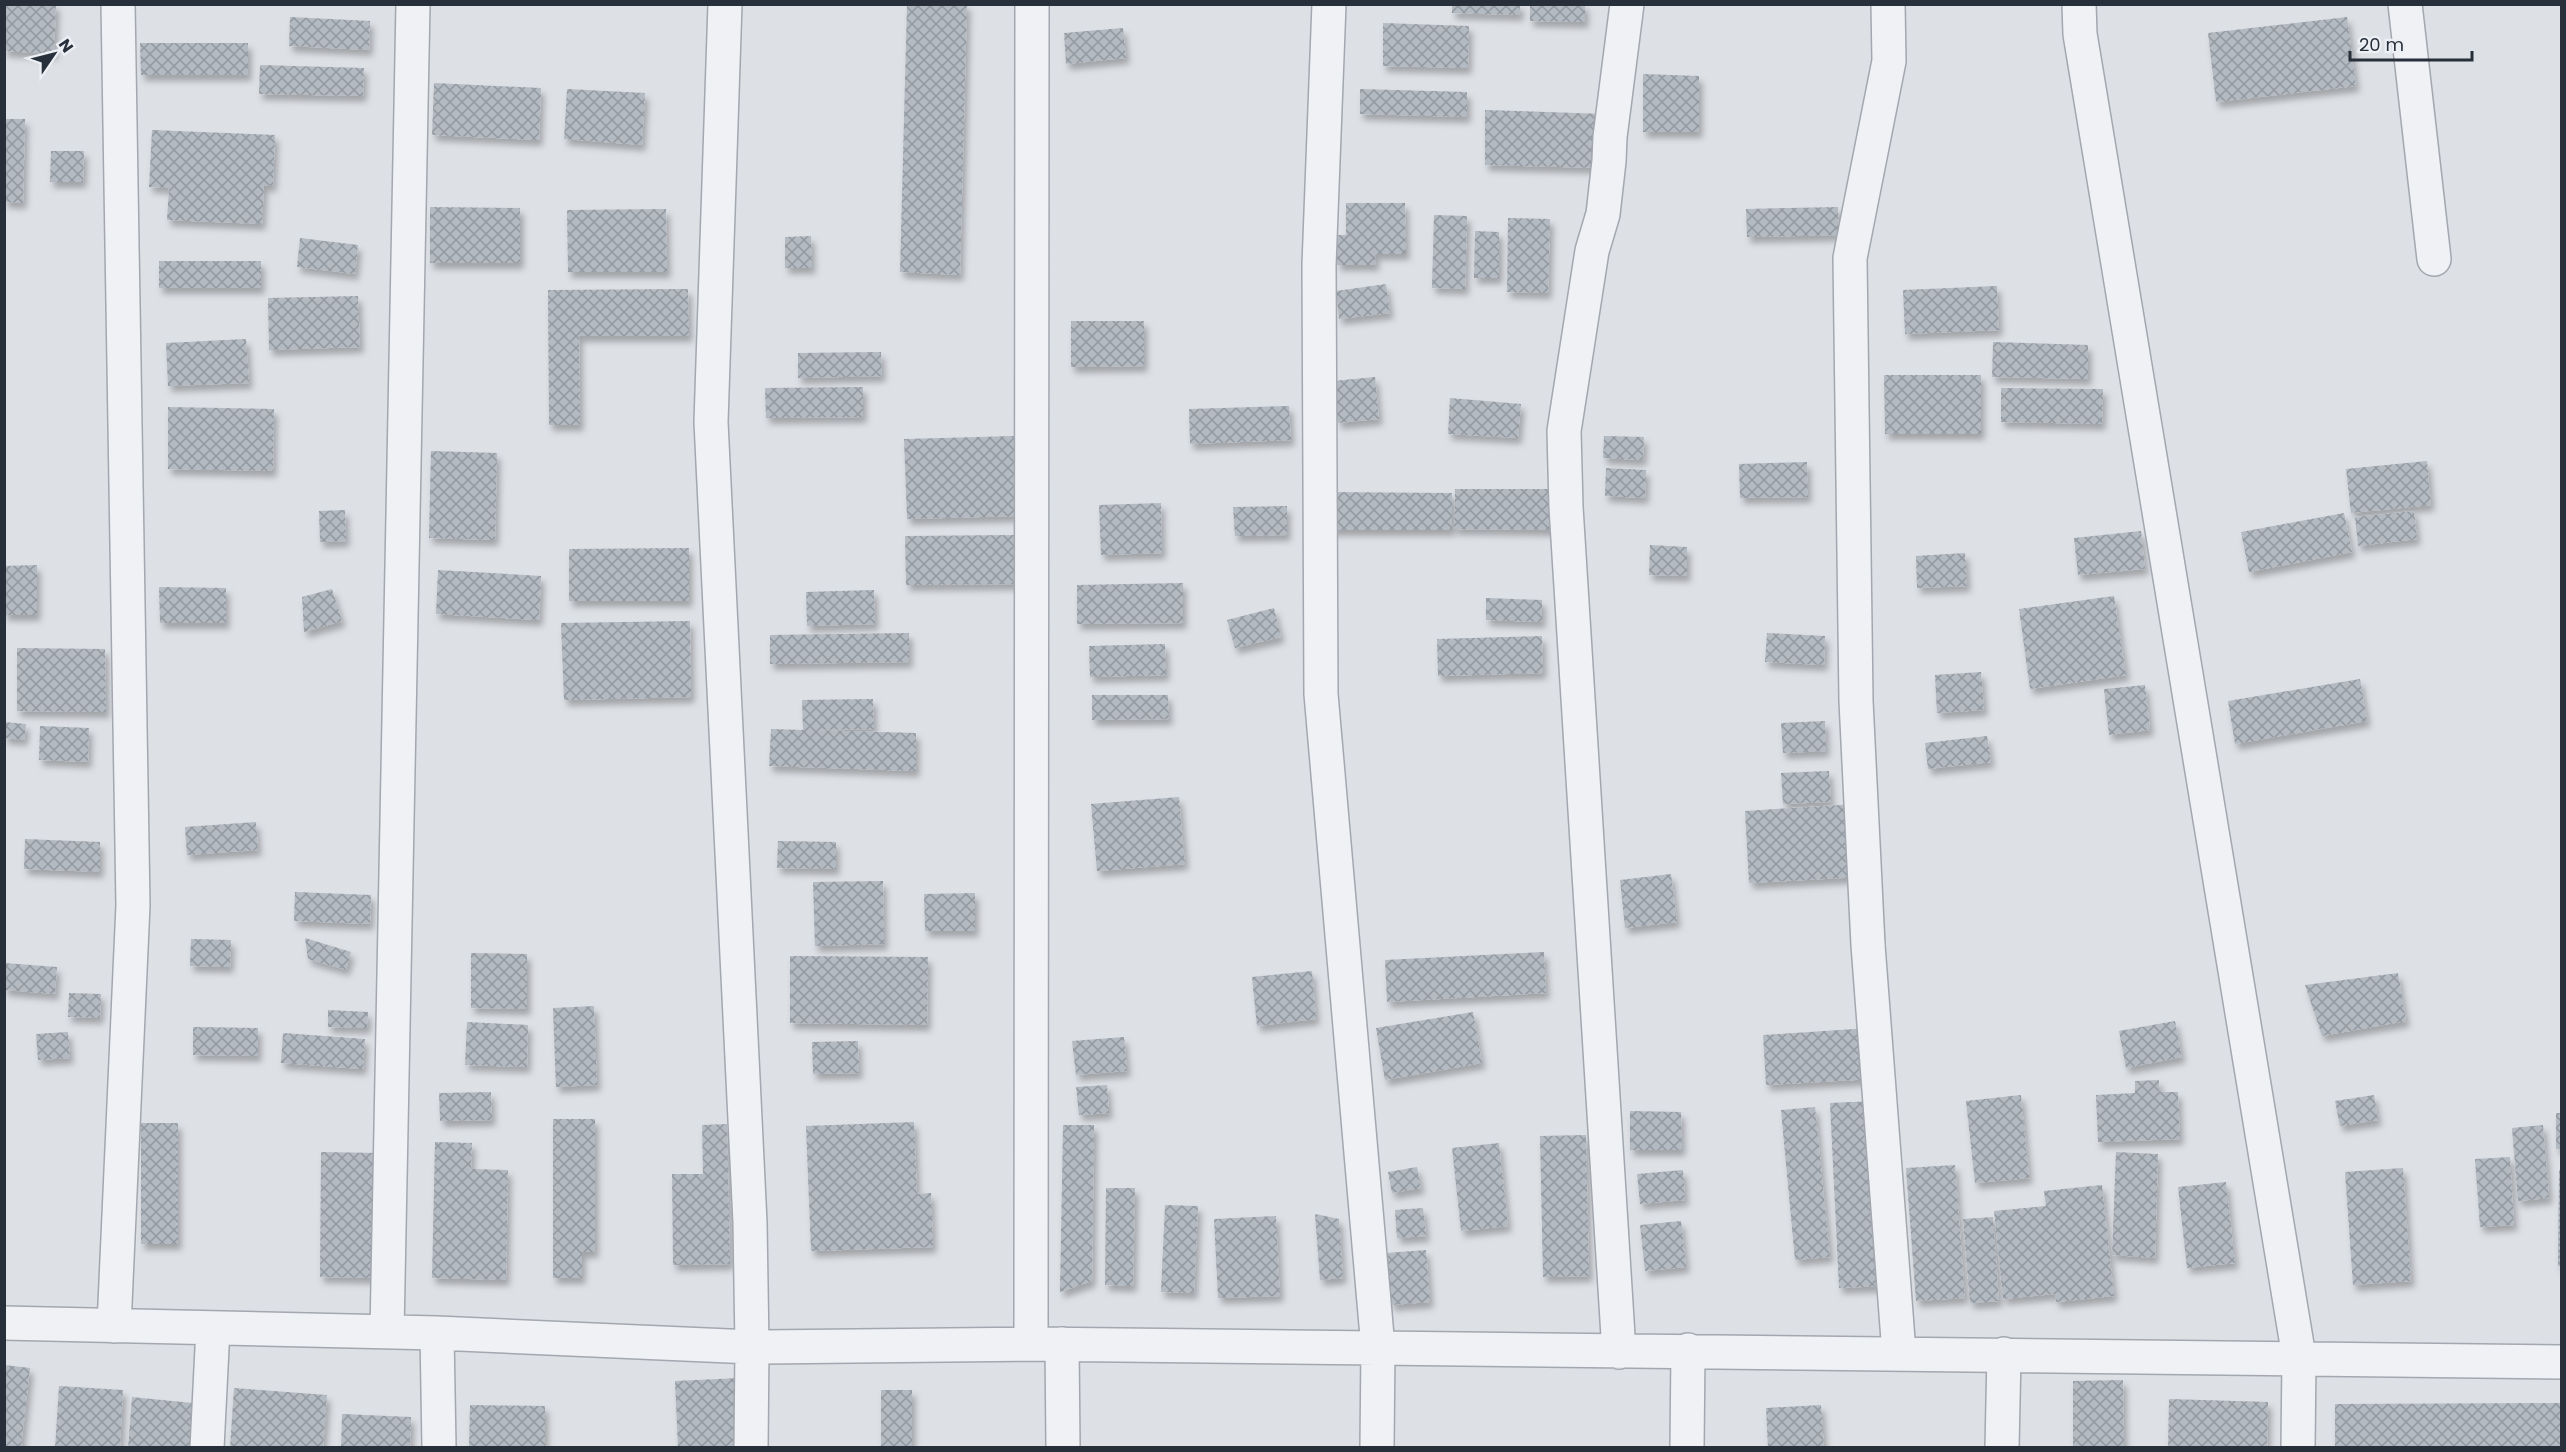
<svg xmlns="http://www.w3.org/2000/svg" width="2566" height="1452" font-family="Poppins,sans-serif">
<style>
.building{fill:url(#building-cross-hatch);filter:url(#shadow)}
.lines{fill:none;stroke-linecap:round;stroke-linejoin:round}
.minor-casing{stroke:#a3a7af;stroke-width:36}
.minor{stroke:#eff1f4;stroke-width:33}
</style>
<defs>
<pattern id="building-cross-hatch" width="8" height="8" patternUnits="userSpaceOnUse" patternTransform="scale(1.5)"><rect width="8" height="8" fill="#b4bac2"/><path d="M0 0l8 8M0 8l8-8" fill="none" stroke="#92989f"/></pattern>
<filter id="shadow"><feDropShadow dx="3.5" dy="6" stdDeviation="3" flood-color="#0004"/></filter>
</defs>
<rect width="100%" height="100%" fill="#dde0e5"/>
<path class="building" d="M4,4H56L54,54L4,51Z
M907,4H967L960,275L900,272Z
M1452,4H1520V15L1452,13Z
M1530,4H1585V22L1530,21Z
M290,17L370,21L369,50L289,46Z
M2347,17L2356,86L2216,102L2208,33Z
M1383,23L1469,26L1468,68L1383,66Z
M1123,28L1126,58L1066,64L1064,33Z
M140,43H248V75H141Z
M260,65L364,68L363,96L259,94Z
M1643,74L1699,76V132H1643Z
M434,83L541,88L539,140L432,135Z
M567,89L645,93L642,145L564,139Z
M1360,89L1467,92V117L1360,114Z
M1485,110L1604,114L1603,168L1485,165Z
M4,119H25L23,203L4,202Z
M152,130L275,135L273,186L264,185L262,224L167,220L169,188L149,187Z
M51,151H84L83,182H50Z
M1346,203H1405L1406,254H1375L1376,265H1337V235H1346Z
M430,207L520,208V263H430Z
M1838,207L1839,235L1747,237L1746,209Z
M666,209L667,272H568L567,210Z
M1434,215L1467,216L1465,289L1432,288Z
M1508,218L1550,219L1548,293L1507,292Z
M1475,231L1499,232V278H1474Z
M811,236L812,268H785V237Z
M300,238L358,245L355,274L297,267Z
M159,261H261V288H159Z
M1386,284L1390,313L1339,319L1336,291Z
M1997,286L1999,330L1905,334L1903,290Z
M688,289L689,336H579L580,425H549L548,290Z
M358,296L360,347L269,350L268,298Z
M1071,321H1144V366L1071,367Z
M246,339L249,383L168,386L166,343Z
M1993,342L2088,345V379L1992,377Z
M881,352L882,376L798,378V353Z
M1884,375H1981V434H1885Z
M1375,377L1379,419L1338,423L1333,381Z
M863,387V417L766,418L765,388Z
M2001,388L2103,389L2102,424L2001,422Z
M1450,398L1521,404L1518,438L1448,434Z
M1289,406L1291,440L1190,444L1189,409Z
M168,407L274,409L273,471L168,469Z
M1015,436L1017,516L907,519L904,439Z
M1604,436L1644,437L1643,460L1603,458Z
M431,451L497,453L495,540L429,538Z
M2427,461L2431,505L2351,513L2346,469Z
M1807,462L1808,497L1740,498L1739,464Z
M1606,468L1646,470L1645,498L1605,496Z
M1455,489H1560L1561,530L1454,529Z
M1327,492L1452,493V530H1327Z
M1161,503L1162,553L1101,555L1099,505Z
M1287,506V535L1235,536L1233,507Z
M345,510L346,541L320,542L319,511Z
M2414,511L2417,539L2358,546L2355,517Z
M2344,513L2352,552L2249,572L2241,532Z
M2141,531L2145,569L2078,575L2074,538Z
M1015,535L1016,584L906,585L905,536Z
M1650,545L1687,547V576L1649,575Z
M689,548V601H569V549Z
M1965,553L1967,586L1917,588L1916,556Z
M37,565V615H4V566Z
M438,570L541,576L539,620L436,614Z
M1183,583V623L1077,624V585Z
M159,587L226,588V623H160Z
M332,589L342,621L304,632L302,597Z
M874,590L875,624L807,626L806,592Z
M2114,596L2126,675L2030,689L2019,609Z
M1486,598L1542,600V622L1486,620Z
M1274,608L1281,637L1235,648L1227,620Z
M690,621L691,697L564,700L561,623Z
M909,633V662L770,664V635Z
M1767,633L1825,636L1824,665L1765,662Z
M1542,636L1543,673L1438,676L1437,639Z
M1165,644L1166,675L1090,677L1089,646Z
M17,648L105,649L106,712L17,711Z
M1981,672L1984,710L1937,713L1935,675Z
M2360,679L2367,721L2235,744L2228,701Z
M2145,685L2150,730L2109,735L2104,689Z
M1092,695H1168L1169,719L1092,720Z
M873,699L874,729L811,730L916,733V771L769,766L771,729L803,730L802,700Z
M1825,721L1826,751L1783,753L1781,723Z
M4,722L26,724L24,740L4,738Z
M40,726L89,728L88,762L39,760Z
M1987,736L1991,762L1928,769L1925,743Z
M1829,771L1831,802L1783,804L1781,773Z
M1179,797L1185,864L1097,871L1091,804Z
M1856,804L1861,877L1749,883L1745,811Z
M256,822L258,850L187,855L185,827Z
M25,839L100,842V872L24,869Z
M778,841L836,842V869L777,868Z
M1671,874L1677,922L1625,928L1620,880Z
M883,881L884,944L815,946L813,882Z
M295,892L371,895L370,924L294,921Z
M975,893V931H925L924,894Z
M305,938L351,952L346,970L308,959Z
M191,939L231,940L230,967L190,966Z
M1544,952L1546,993L1387,1002L1385,960Z
M471,953L527,954V1009L471,1008Z
M790,956L928,957L927,1025L790,1023Z
M4,963L57,967L55,994L4,990Z
M1312,971L1316,1019L1257,1026L1252,977Z
M2398,973L2406,1021L2322,1036L2305,985Z
M69,993L101,994L100,1018L68,1017Z
M594,1006L597,1085L556,1087L553,1008Z
M328,1010L368,1012L367,1028L328,1027Z
M1473,1012L1482,1063L1385,1080L1376,1028Z
M2175,1021L2182,1057L2126,1068L2119,1031Z
M467,1022L528,1025L527,1067L465,1065Z
M193,1027L258,1028V1056L193,1055Z
M1870,1028L1873,1079L1766,1085L1763,1035Z
M68,1032L70,1058L38,1060L36,1034Z
M283,1033L365,1039L363,1069L281,1063Z
M1124,1037L1127,1071L1076,1075L1072,1041Z
M858,1041L859,1073L813,1074L812,1042Z
M2159,1080V1092H2178L2180,1139L2098,1142L2096,1095L2135,1093V1081Z
M1107,1085L1109,1113L1079,1115L1076,1087Z
M491,1092L492,1120L440,1121L439,1093Z
M2021,1095L2029,1178L1975,1183L1966,1101Z
M2374,1095L2378,1120L2340,1126L2335,1101Z
M1875,1101L1884,1286L1839,1288L1830,1103Z
M1815,1107L1830,1257L1795,1260L1781,1110Z
M1630,1111L1681,1112L1682,1150H1630Z
M2556,1113H2562V1148L2556,1149Z
M553,1119H595V1252H582V1278H553Z
M914,1122L917,1194L931,1193L933,1247L811,1251L806,1126Z
M141,1123H178V1244H141Z
M727,1124L730,1264L673,1265L672,1174H703L702,1125Z
M1063,1125H1094L1092,1281L1060,1292Z
M2543,1125L2549,1198L2518,1201L2512,1128Z
M1586,1135L1589,1276L1543,1277L1540,1136Z
M435,1142L472,1143L471,1169L508,1170L506,1280L432,1278Z
M1499,1143L1508,1226L1461,1231L1452,1148Z
M321,1152L379,1153L377,1278L320,1277Z
M2116,1152L2158,1154L2155,1258L2112,1255Z
M2510,1157L2514,1225L2480,1227L2475,1159Z
M1955,1165L1965,1298L1916,1301L1906,1168Z
M1417,1167L1421,1188L1392,1193L1388,1172Z
M2403,1168L2411,1281L2353,1285L2345,1172Z
M1683,1170L1685,1200L1640,1204L1637,1174Z
M2559,1170H2562V1266H2558Z
M2226,1182L2235,1263L2187,1268L2178,1187Z
M2102,1185L2114,1296L2056,1302L2055,1294L2003,1299L1994,1211L2046,1206L2044,1191Z
M1106,1188H1135L1133,1286L1105,1285Z
M1165,1205L1198,1206L1194,1293L1161,1292Z
M1423,1208L1426,1236L1397,1238L1395,1210Z
M1315,1214L1339,1219L1343,1278L1320,1280Z
M1276,1216L1280,1296L1218,1298L1214,1219Z
M1993,1217L1999,1301L1970,1303L1963,1219Z
M1681,1221L1686,1267L1645,1271L1640,1225Z
M1426,1250L1430,1302L1391,1305L1387,1253Z
M4,1365L30,1368L21,1448H4Z
M740,1378L743,1448H678L675,1381Z
M2123,1380L2124,1448H2073V1381Z
M59,1386L123,1390L120,1448H55Z
M234,1388L327,1395L323,1448H230Z
M881,1390H912V1448H881Z
M132,1397L202,1404L198,1448H128Z
M2169,1399L2268,1402L2267,1448H2168Z
M2562,1403V1448H2335V1404Z
M470,1405L545,1406V1448H469Z
M1821,1405L1824,1448H1768L1766,1408Z
M342,1414L411,1417L410,1448H341Z"/>
<g class="lines">
<g class="minor-casing">
<path id="minor" d="M725,4L711,422L750,1222L752,1347L751,1448
M1329,4L1319,265L1321,694L1378,1348L1377,1448
M1888,4L1889,61L1850,258L1856,701L1868,945L1899,1353
M2079,4L2080,34L2299,1357L2298,1448
M2405,4L2434,259
M4,1323L437,1333L752,1347L1031,1344L2562,1362
M114,1326L133,905L118,4
M387,1332L413,4
M437,1333L439,1448
M1031,1344L1032,4
M1062,1344L1063,1448
M1619,1352L1566,507L1564,431L1592,251L1603,214L1609,161L1610,137L1627,4
M207,1448L213,1328
M1687,1448L1688,1350
M2002,1448L2004,1354"/>
</g>
<use href="#minor" class="minor"/>
</g>
<rect width="2566" height="1452" fill="none" stroke="#272f3b" stroke-width="12"/>
<g transform="translate(54 54) rotate(55)" stroke="#eceff3" stroke-width="4.5" paint-order="stroke">
<path d="M0-4.5L10 22L0 15L-10 22Z" fill="#272f3b"/>
<text y="-9" font-size="16" font-weight="bold" text-anchor="middle" fill="#272f3b">N</text>
</g>
<path d="M2350 51v9h122v-9" fill="none" stroke="#272f3b" stroke-width="3"/>
<text x="2359" y="51" font-size="18" fill="#272f3b" stroke="#eceff3" stroke-width="4.5" paint-order="stroke">20 m</text>
</svg>
